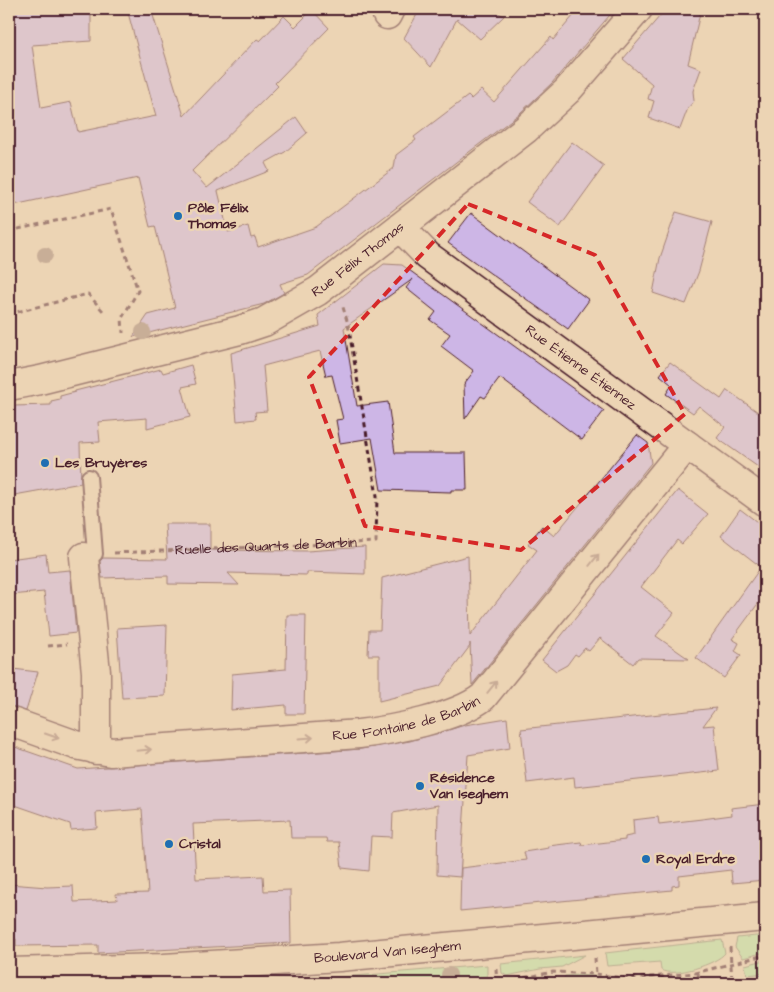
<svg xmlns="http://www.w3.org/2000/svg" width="774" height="992" font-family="'Architects Daughter',sans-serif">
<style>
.green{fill:#b6e4a3;stroke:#808267}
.water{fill:#7cccd7;stroke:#688792}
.building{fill:#cdb6e6;stroke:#4a1f2b}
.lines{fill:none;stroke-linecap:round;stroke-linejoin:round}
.service-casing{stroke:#4a1f2b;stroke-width:18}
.minor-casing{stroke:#4a1f2b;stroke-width:31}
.path{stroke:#4a1f2b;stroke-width:3;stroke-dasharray:5 4;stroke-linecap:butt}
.service{stroke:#ecd4b4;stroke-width:14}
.minor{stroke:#ecd4b4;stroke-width:28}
.tree{fill:#9c8173}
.oneway{stroke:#9b7a70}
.marked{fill:none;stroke:#d62828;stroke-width:4;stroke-dasharray:10 6;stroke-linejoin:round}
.poi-dot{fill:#1f6fb2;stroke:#ecd4b4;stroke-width:2}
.labels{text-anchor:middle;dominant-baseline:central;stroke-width:5;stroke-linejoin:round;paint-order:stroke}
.poi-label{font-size:14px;font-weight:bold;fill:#4a1f2b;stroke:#ecd4b4;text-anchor:start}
.street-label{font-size:14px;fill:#4a1f2b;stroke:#ecd4b4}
</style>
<rect width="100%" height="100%" fill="#ecd4b4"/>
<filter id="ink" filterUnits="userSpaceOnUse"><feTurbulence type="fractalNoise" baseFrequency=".02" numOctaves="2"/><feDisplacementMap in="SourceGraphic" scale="10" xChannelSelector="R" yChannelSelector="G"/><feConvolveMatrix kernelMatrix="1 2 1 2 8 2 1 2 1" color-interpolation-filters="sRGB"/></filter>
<g filter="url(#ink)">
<path class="green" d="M765,935V952L743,958L735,947L737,938Z
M722,940L725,953C717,964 673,978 661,970L660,962L607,966L605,953Z
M585,955L562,967L540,969L507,976L502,973L501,964Z
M765,960V973L747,975L745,965Z
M487,965V976L451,983H216L342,977Z
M576,975C587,976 604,975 612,983H547L563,981L565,976Z"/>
<path class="water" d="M765,975V983H685Z"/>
<path class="building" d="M25,9H91V41L32,45L41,108L71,102L78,132L156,116L127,9H151L184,116L257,39L260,41L284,16L295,27L312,10L329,28L275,83L278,86L192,171L207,188L296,117L307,133L285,152L265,163L269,171L218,191L228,232L248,226L251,238L255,237L258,247L316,227L394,168L396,155L416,140L414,137L468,96L471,99L481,90L494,102L551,37L553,40L579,9H615L552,83L519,114L308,275L280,284L284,293L264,304L133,337L148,315L175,308L155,226L150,227L138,178L9,206V148L12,147L9,126V10Z
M420,9H490L504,16L480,39L457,19L431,67L404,38Z
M666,9H701L688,64L701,69L693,91L694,101L688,108L680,129L649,118L654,101L648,99L652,84L623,59Z
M572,142L604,166L560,227L527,202Z
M676,212L712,222L699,271L686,304L653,293L660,258Z
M471,213L589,300L568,329L448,243Z
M384,264L402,265L604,411L582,440L500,378L485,398L481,396L465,419L464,384L474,371L441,346L450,334L430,320L436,312L406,288L413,279L344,328L357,406L388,402L395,453H466L467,490H451V492L381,490L372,438L340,443L336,420L343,419L332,375L326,376L320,351L263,366L267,411L255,412L256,419L237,421L231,353L320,326L318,315Z
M670,362L721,399L727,390L765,417V472L717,438L725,427L699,406L693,413L666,394L672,385L660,375Z
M191,365L196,384L182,387L190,417L147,428V418L98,422L100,442L80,443L81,483L9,496V411H13V406L51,405V401L60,399V396L75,392V391L161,369L163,373Z
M637,435L648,443L651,463L472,685L470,643V646L440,686L379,701V655H368L369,630H380L382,578L468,556L470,636L537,550L528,544L542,526L554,536Z
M678,490L708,514L682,544L677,540L641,587L674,613L656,636L689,659L638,658L633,664L600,638L589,651L585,648L578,656L575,654L567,665L556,671L542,660Z
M740,509L765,528V594L732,639L739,643L735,651L741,655L724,678L696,658L761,567L721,536Z
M165,524H210V550L307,551L365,547V574L307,572V575L228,573L239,585L168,584V576L102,578L100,561L103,558L167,559Z
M46,554L48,572L70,570L76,633L49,636L44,592L10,595L9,559Z
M287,615H306L304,714H286V705L231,710L232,674L286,669Z
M167,625L165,696L122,698L117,628Z
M13,669L38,672L26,711L9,706L10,675L13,676Z
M716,708L703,726L714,725L719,771L575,787L574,777L527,783L521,729Z
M507,718L510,748L468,755L460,877L437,875L438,805L393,813L392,837L371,836L369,871L342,868L339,842H327L326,838H291L290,820L193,824L196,879L263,876L264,891L290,890L291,943L98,953V945L16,946V939H9V884L47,887L73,886L74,902L117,900L116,894L148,893L142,809L96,813L97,828L71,830L70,824L9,803V738L17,740L15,747L78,769L361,749L410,741L465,725Z
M765,804V880L732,883L731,870L679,876V885L672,886V890L460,911L461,868L526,860L524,852L549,848L548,846L581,842L582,845L625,840V837L634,835L633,820L658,817L659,824L702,819L732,815L731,808Z"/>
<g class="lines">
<g class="service-casing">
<path id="service" d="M89,477L95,554"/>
</g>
<g class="minor-casing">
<g id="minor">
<path d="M387,15L390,9"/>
<path id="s2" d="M401,228L428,256L765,502"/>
<path id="s3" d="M9,386L40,380L240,330L264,322L318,291L526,129L567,91L638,9"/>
<path d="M84,557L96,672V750"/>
<path id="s4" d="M9,721L76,745L111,752L359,734C393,730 456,718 483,697L687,445"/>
<path id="s5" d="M9,972L164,968L339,957L765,917"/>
</g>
</g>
<g class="path">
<path d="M9,231L111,209L138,291L122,318L123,333"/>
<path d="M9,314L88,294L103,311"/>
<path id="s1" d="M114,553L376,542L377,496L348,324L342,304"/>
<path d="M48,646L67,644"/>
<path d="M730,947L732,983"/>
<path d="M595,958L596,974"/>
<path d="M496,969L497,983"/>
<path d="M698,973L699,983"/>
<path d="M662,976L663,983"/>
<path d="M498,983L553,972L596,974L628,979L695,973L765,955"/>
</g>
<use href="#service" class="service"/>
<use href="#minor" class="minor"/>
</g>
<g class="tree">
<circle cx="45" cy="255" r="8"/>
<circle cx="143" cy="332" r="8"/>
<circle cx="449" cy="975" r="8"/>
</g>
<defs><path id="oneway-shaft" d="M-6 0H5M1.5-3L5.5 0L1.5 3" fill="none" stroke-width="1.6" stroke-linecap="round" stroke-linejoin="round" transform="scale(1.25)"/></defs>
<g class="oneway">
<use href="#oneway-shaft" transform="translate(594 560) rotate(-51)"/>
<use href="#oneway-shaft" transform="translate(492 687) rotate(-51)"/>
<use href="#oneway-shaft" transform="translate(52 736) rotate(19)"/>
<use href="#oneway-shaft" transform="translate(306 738) rotate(-4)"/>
<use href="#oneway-shaft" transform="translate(144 750) rotate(-5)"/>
</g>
</g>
<path d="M0 0H774V992H0ZM468,204L595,255L685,414L521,550L365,526L309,377Z" fill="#ecd4b4" fill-opacity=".55" fill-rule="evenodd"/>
<path class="marked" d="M468,204L595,255L685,414L521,550L365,526L309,377Z"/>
<g class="poi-dot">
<circle cx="178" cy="216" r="5"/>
<circle cx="45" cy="463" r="5"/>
<circle cx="420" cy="786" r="5"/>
<circle cx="169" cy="844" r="5"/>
<circle cx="646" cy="859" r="5"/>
</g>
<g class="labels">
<g class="poi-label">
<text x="188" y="208">Pôle Félix<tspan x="188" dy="16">Thomas</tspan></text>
<text x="55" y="463">Les Bruyères</text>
<text x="430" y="778">Résidence<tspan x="430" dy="16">Van Iseghem</tspan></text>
<text x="179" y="844">Cristal</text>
<text x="656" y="859">Royal Erdre</text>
</g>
<g class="street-label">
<text stroke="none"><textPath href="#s3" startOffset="376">Rue Félix Thomas</textPath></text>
<text stroke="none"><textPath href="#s2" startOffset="228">Rue Étienne Étiennez</textPath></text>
<text stroke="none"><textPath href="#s1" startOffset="152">Ruelle des Quarts de Barbin</textPath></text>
<text stroke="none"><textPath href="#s4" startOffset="405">Rue Fontaine de Barbin</textPath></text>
<text stroke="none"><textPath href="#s5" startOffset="379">Boulevard Van Iseghem</textPath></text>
</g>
</g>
<rect width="774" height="992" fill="none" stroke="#ecd4b4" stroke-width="30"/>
<rect x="15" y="15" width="744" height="962" fill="none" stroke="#4a1f2b" stroke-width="2" filter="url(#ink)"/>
</svg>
